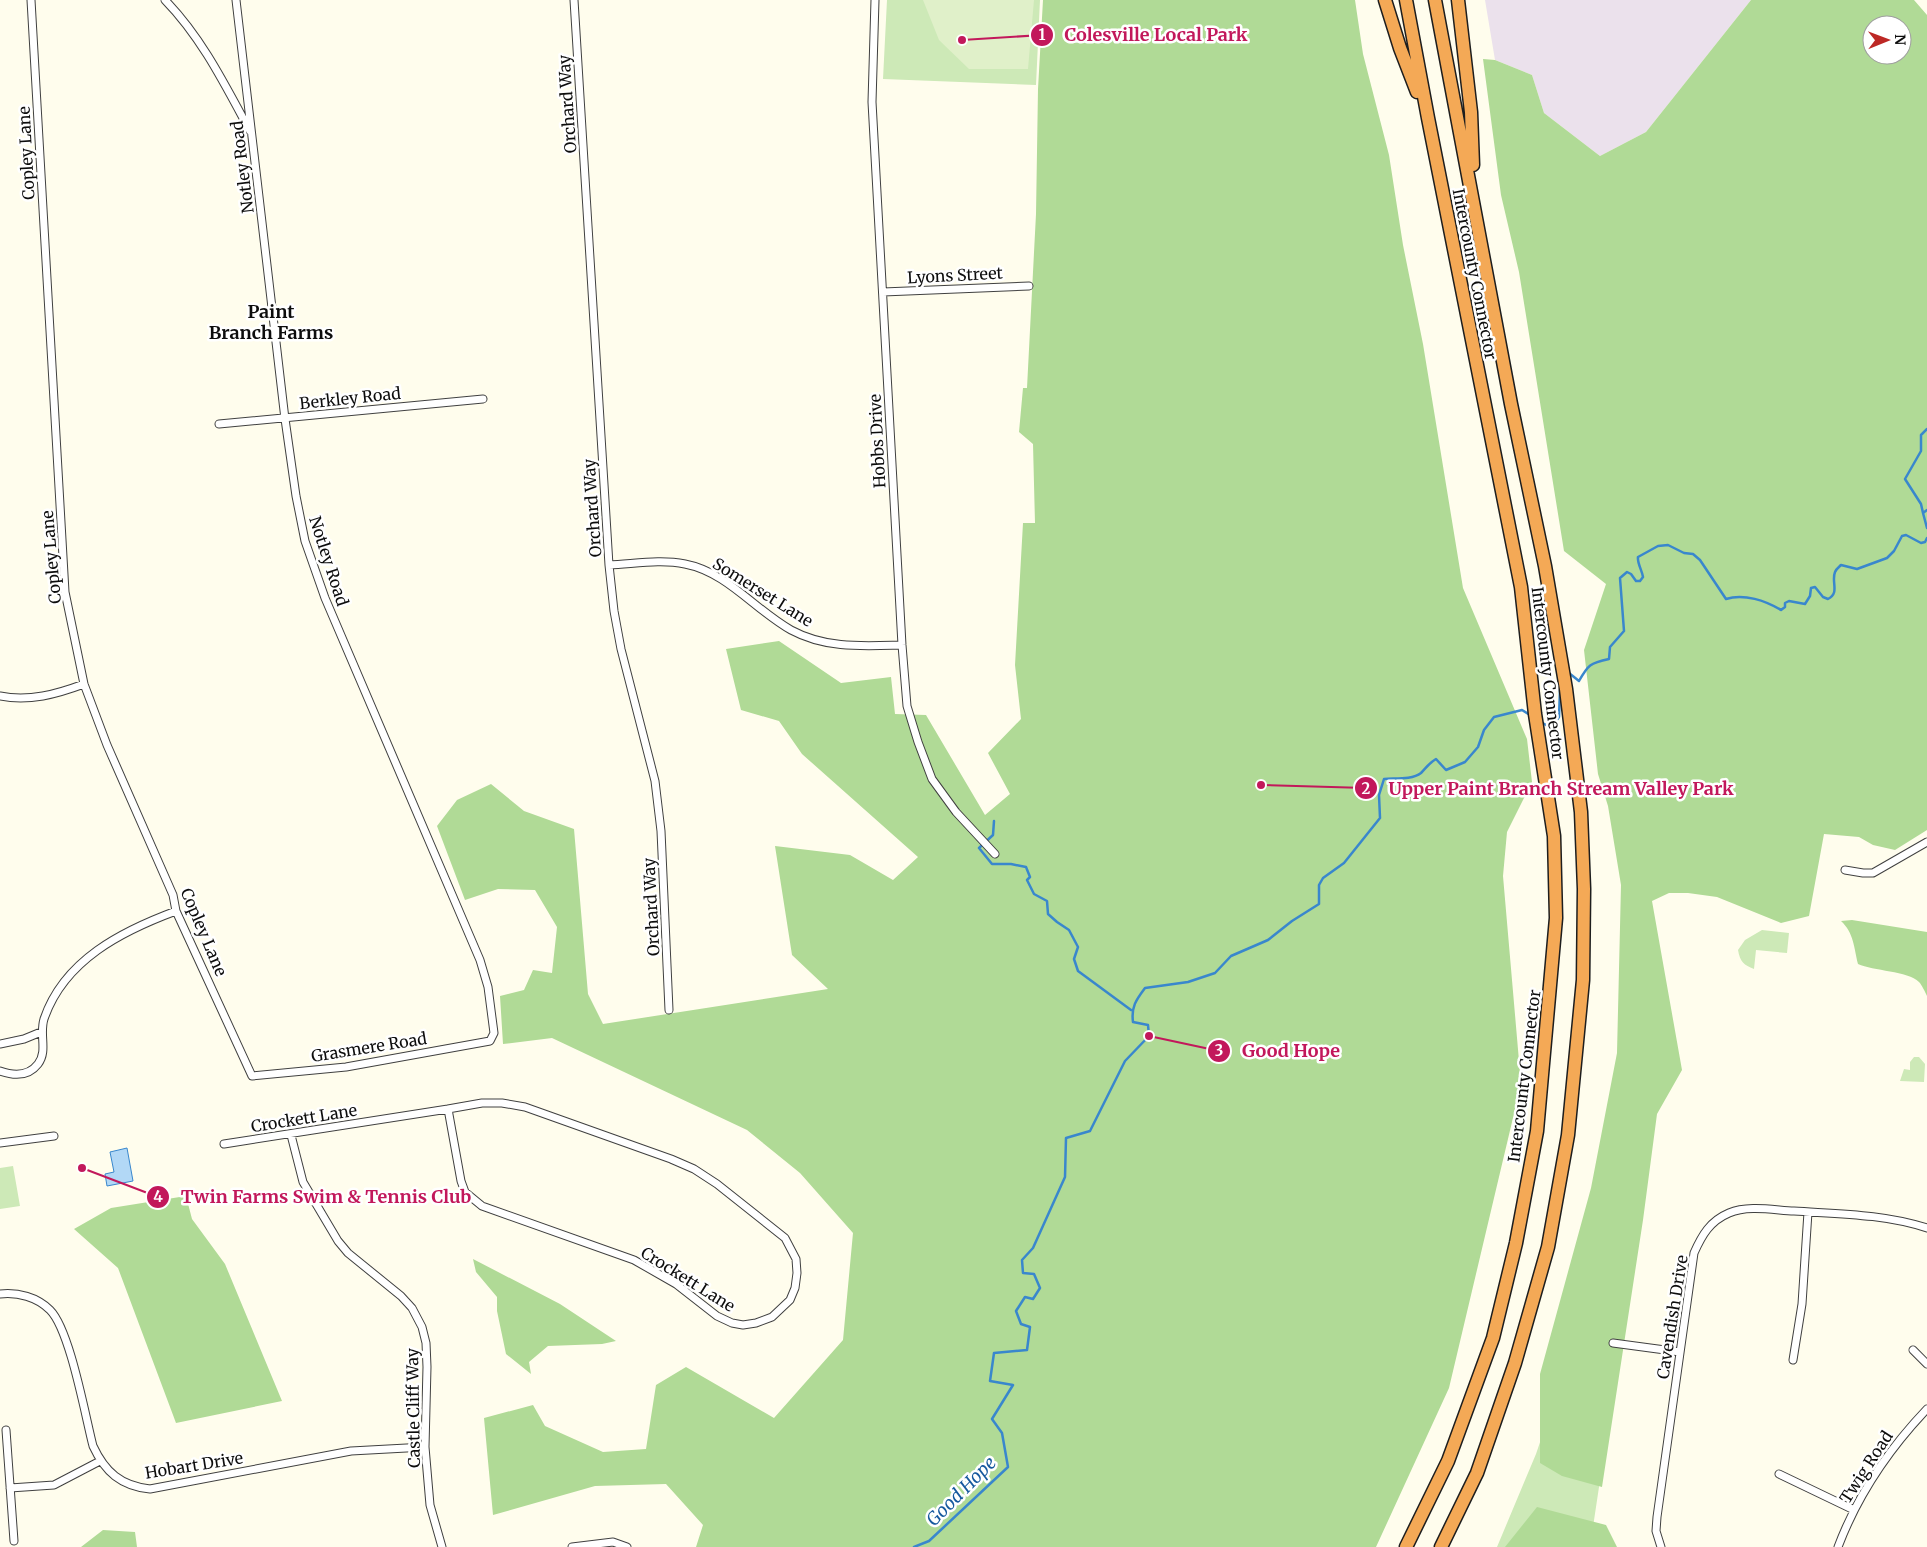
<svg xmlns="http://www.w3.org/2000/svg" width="1927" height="1547" font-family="Merriweather,serif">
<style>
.industrial{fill:#ebe1ec}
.green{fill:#cde9b7}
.forest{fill:#b0da96;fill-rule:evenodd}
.pitch{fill:#e0f0c9}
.water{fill:#b2d8f6;stroke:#3987cd}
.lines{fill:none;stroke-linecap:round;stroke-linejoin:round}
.stream{stroke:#3987cd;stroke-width:2.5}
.street-casing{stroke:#404040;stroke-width:9}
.highway-casing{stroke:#1e1e1e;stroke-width:15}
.street{stroke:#fff;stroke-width:7}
.highway{stroke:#f4a956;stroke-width:12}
.labels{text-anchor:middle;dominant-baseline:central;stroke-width:5;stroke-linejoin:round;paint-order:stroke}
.street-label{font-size:16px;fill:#0d0d0d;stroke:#fff}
.neighbourhood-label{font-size:18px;font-weight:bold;fill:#0d0d0d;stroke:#fff}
.water-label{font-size:18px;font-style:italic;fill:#16599e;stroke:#fff}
.leader{fill:none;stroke:#c2185b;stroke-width:2}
.callout-dot{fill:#c2185b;stroke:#fff;stroke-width:2}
.mark-label{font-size:15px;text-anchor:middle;font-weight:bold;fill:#fff}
.callout-label{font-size:18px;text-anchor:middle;font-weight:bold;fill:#c2185b;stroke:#fff;stroke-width:5;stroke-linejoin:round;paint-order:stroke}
</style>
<rect width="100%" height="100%" fill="#fffded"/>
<path class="industrial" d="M1485,0H1751L1646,132L1600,156L1544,113L1532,75L1495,60Z"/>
<path class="green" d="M887,0H1040L1036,85L883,79Z
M1762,930L1789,933L1787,953L1756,950L1754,969C1744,965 1740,962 1738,950L1745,940Z
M1914,1057H1919L1925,1064L1924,1082L1900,1081L1904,1069L1910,1070V1062Z
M13,1166L20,1206L0,1209V1168Z
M1619,1354L1590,1547H1497L1536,1454L1553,1404Z"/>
<path class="forest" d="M1043,0H1355L1363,54L1389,155L1403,245L1423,344L1463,588L1527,739L1532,782L1507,832L1503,876L1521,1084L1449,1388L1376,1547H696L703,1525L666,1484L595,1486L493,1515L484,1418L533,1405L545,1426L603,1452L646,1449L656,1385L686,1367L774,1418L843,1340L853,1233L800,1173L747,1130L552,1038L503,1044L500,996L524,990L533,970L552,973L557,927L535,890L498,889L465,900L437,826L457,800L491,784L524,811L574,829L588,994L603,1024L828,989L792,955L775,846L850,855L893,880L918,857L802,754L779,721L741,710L726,649L779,641L841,683L891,677L895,714L926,715L985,815L1010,794L988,753L1021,719L1015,665L1023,523H1035L1033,444L1019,432L1023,388H1027L1036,214L1038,89Z
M1751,0H1914L1927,15V830L1895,850L1873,845L1859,837L1824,834L1809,916L1781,923L1717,897L1688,893H1669L1652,901L1682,1070L1657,1114L1643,1220L1602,1487L1562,1476L1540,1463V1374L1591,1188L1617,1053L1621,885L1608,806L1598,774L1584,650L1606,584L1564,551L1519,272L1501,195L1483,59L1495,60L1532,75L1544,113L1600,156L1646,132ZM1872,25H1902V55H1872Z
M1852,920L1927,932V996C1925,992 1922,985 1919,982C1908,971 1873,971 1858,964C1854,948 1854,933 1841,921Z
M186,1196L192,1219L225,1264L282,1401L176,1423L118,1268L74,1229L111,1208Z
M473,1259L560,1304L616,1341L602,1344L548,1346L529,1362L531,1374L506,1354L497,1311V1297L476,1272Z
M1537,1507L1606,1525L1617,1547H1505Z
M103,1530L135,1532L137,1547H81Z"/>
<path class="pitch" d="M923,0H1034L1028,69H969L939,40Z"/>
<path class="water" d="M127,1148L133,1181L107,1186L105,1174L114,1172L110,1152Z"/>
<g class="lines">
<path class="stream" d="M1927,510L1923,513L1927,528
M1923,513L1921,504L1905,479L1921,451V435L1927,429
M1568,674L1569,673L1579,681C1588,665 1590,663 1609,659L1610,647L1624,631L1620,578L1627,572L1631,574L1636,581H1640L1643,577C1642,570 1637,563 1638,557L1658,546L1668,545L1684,553L1693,554L1700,560L1726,599C1744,593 1766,601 1781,610L1785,607V603L1789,601L1805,604L1810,596L1811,588L1815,587L1823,597L1828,599C1840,593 1831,582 1835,572C1836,569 1839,567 1841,565L1857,569L1887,558L1894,551L1902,536L1906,535L1921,543L1925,542L1927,538
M1541,722L1551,728L1559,717L1560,690
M994,821L993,835L979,848L992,864H1011L1026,867L1030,877L1027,880L1034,894L1047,901L1048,914L1057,922L1069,930L1078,947L1074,959L1078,971L1131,1010
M914,1547L929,1541L1008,1467L1002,1433L992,1419L1013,1385L990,1381L994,1353L1027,1350L1030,1327L1021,1324L1016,1311L1025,1297L1033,1299L1040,1288L1034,1274L1023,1273L1022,1260L1033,1248L1065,1177L1066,1138L1090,1131L1125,1061L1149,1036L1148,1025L1133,1022C1131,1007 1136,1000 1145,988L1188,982L1215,973L1231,956L1268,940L1292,921L1319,904V885L1323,878L1344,863L1380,818L1379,795L1384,779C1395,778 1412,780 1421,773C1426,768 1429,763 1436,759L1446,770L1465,762L1478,747L1484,730L1494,717L1522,710L1530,715"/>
<g class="street-casing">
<path id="street" d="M31,0L65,592L84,684L107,745L173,895L176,911L252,1076L346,1067L490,1041L494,1033L488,987L480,960L325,598L305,541L296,496L285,419L236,0
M165,0C202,38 225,85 250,131
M574,0L609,565L614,611L621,649L655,781L661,831L669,1010
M875,0L872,102L902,645L907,706L918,742L932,779L956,812L995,854
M883,292L1029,286
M219,424L483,399
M609,565C634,564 660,559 685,564C727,572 755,610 791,630C826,649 864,646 902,645
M0,696C29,702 57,694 84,684
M1845,870L1863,873H1873L1927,842
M0,1044L24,1039L41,1032
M0,1071C14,1076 28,1077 38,1064C48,1051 39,1035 44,1019C64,960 122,931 176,911
M482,1103H502L525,1107L671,1159L694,1169L717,1184L785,1238L796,1259L797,1273L795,1288L790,1300L772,1317L756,1323L743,1325L732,1323L717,1316L676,1284L634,1260L482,1206L465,1192L461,1181L448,1109Z
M291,1135L303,1182L338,1241L348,1253L401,1296L412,1308L422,1327L426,1343L427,1367L425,1447L430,1505L442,1547
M0,1143L54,1136
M224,1144L448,1109
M0,1294C18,1292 37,1297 50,1310C70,1330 85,1415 93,1446C105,1472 121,1486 150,1489L351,1451L425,1447
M1613,1343L1680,1352
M1913,1350L1927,1364
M1793,1360L1802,1304L1808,1212
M6,1430L14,1541
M1779,1474L1854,1510
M10,1488L54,1485L100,1461
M572,1547L613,1542L627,1547
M1661,1547L1656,1531L1657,1517L1694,1253C1702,1235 1710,1221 1729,1213C1748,1205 1773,1210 1794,1211C1839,1214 1884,1214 1927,1228
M1838,1547C1858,1494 1888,1450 1927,1409"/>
</g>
<g class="highway-casing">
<path id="highway" d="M1385,0L1400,48L1417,92
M1435,0L1511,404L1545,566L1566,689L1581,812L1584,889L1583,980L1568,1135L1548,1247L1515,1363L1477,1473L1441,1547
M1458,0L1471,112L1473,165
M1406,1547L1448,1461L1493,1338L1516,1243L1537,1131L1556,918L1554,836L1535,714L1521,587L1428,118L1406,0"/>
</g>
<use href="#street" class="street"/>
<use href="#highway" class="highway"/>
</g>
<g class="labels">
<g class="street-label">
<text transform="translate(567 104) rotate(-94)">Orchard Way</text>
<text transform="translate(26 153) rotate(-93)">Copley Lane</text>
<text transform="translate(242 167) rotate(-97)">Notley Road</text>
<text transform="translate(1475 274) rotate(79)">Intercounty Connector</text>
<text transform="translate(955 275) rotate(-3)">Lyons Street</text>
<text transform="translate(350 398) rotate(-6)">Berkley Road</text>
<text transform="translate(877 441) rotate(-93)">Hobbs Drive</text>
<text transform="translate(592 508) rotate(-94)">Orchard Way</text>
<text transform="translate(51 557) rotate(-95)">Copley Lane</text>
<text transform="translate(329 561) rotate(72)">Notley Road</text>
<text transform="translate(763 592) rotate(32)">Somerset Lane</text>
<text transform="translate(1548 673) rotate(83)">Intercounty Connector</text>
<text transform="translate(651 907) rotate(-93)">Orchard Way</text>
<text transform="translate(204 932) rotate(67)">Copley Lane</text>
<text transform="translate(369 1047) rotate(-9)">Grasmere Road</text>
<text transform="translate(1524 1076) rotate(-83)">Intercounty Connector</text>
<text transform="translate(304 1118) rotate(-9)">Crockett Lane</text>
<text transform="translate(688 1279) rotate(32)">Crockett Lane</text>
<text transform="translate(1672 1317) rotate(-81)">Cavendish Drive</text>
<text transform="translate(413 1408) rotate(-91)">Castle Cliff Way</text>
<text transform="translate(194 1465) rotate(-9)">Hobart Drive</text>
<text transform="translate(1866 1467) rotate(-57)">Twig Road</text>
</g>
<g class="neighbourhood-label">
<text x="271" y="311">Paint<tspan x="271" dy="21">Branch Farms</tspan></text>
</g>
<g class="water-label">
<text transform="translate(961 1491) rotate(-45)">Good Hope</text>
</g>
</g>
<path class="leader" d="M962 40L1042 35M1261 785L1366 788M1149 1036L1219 1051M82 1168L158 1197"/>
<g class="callout-dot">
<circle cx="962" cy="40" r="5"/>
<circle cx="1261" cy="785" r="5"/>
<circle cx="1149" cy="1036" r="5"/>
<circle cx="82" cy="1168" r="5"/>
<circle cx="1042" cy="35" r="12"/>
<circle cx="1366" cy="788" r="12"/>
<circle cx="1219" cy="1051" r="12"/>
<circle cx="158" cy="1197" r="12"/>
</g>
<g class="mark-label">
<text x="1042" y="40">1</text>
<text x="1366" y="794">2</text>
<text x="1219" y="1056">3</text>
<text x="158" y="1202">4</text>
</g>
<g class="callout-label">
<text x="1156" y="41">Colesville Local Park</text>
<text x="1561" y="795">Upper Paint Branch Stream Valley Park</text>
<text x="1291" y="1057">Good Hope</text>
<text x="326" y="1203">Twin Farms Swim &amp; Tennis Club</text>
</g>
<g transform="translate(1887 40) rotate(89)"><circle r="24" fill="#ffffff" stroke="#9e9e9e"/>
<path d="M0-4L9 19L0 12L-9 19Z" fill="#bd2825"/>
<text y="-8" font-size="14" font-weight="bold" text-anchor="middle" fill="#0d0d0d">N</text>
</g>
</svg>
